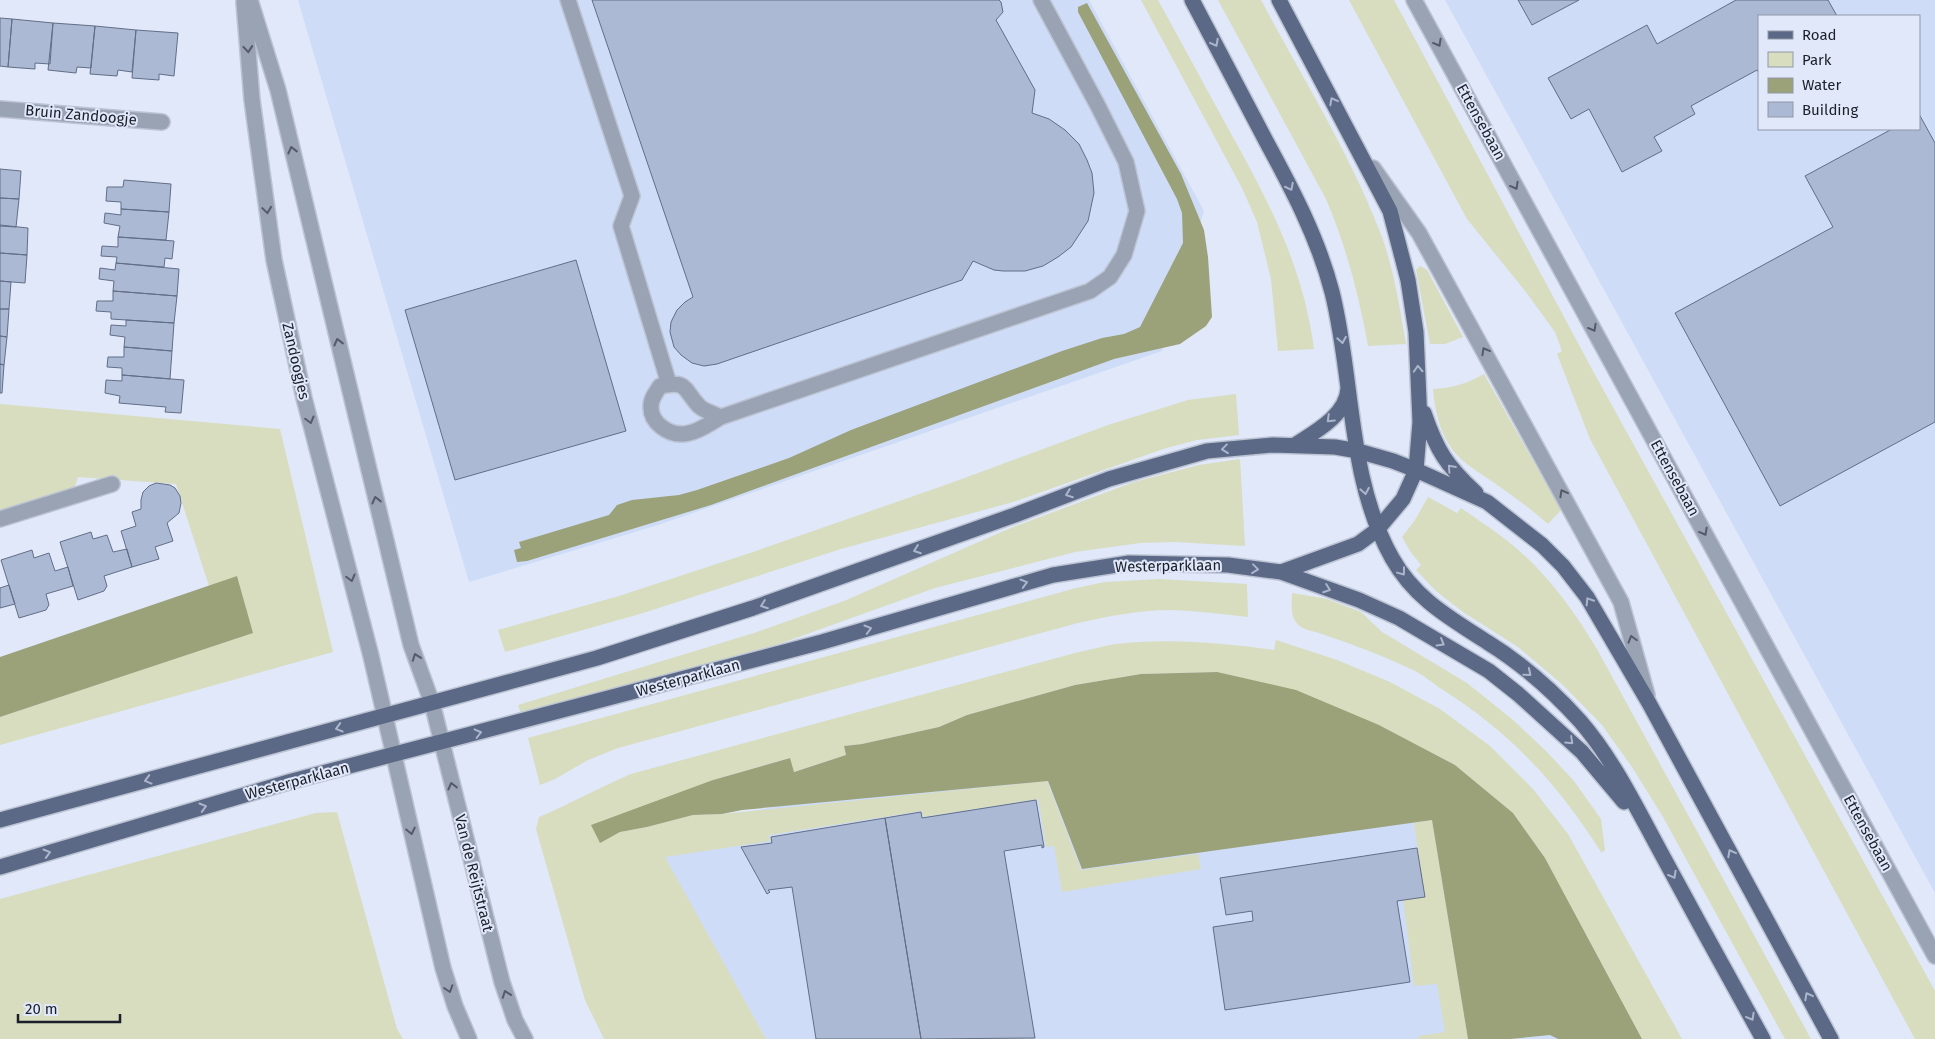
<svg xmlns="http://www.w3.org/2000/svg" width="1935" height="1039" font-family="'Fira Sans',sans-serif">
<style>
.built{fill:#cedcf8;fill-rule:evenodd}
.green{fill:#d7ddbe}
.water{fill:#9ba279}
.building{fill:#abb9d4;stroke:#626e87}
.lines{fill:none;stroke-linecap:round;stroke-linejoin:round}
.minor-casing{stroke:#bcc4d4;stroke-width:18}
.major-casing{stroke:#bcc4d4;stroke-width:18}
.minor{stroke:#9aa3b3;stroke-width:15}
.major{stroke:#5b6986;stroke-width:15}
.oneway{stroke:#abb5cb}
.oneway2{stroke:#545a67}
.labels{text-anchor:middle;dominant-baseline:central;stroke-width:4;stroke-linejoin:round;paint-order:stroke}
.street-label{font-size:15px;fill:#1a1f29;stroke:#e0e8f9}
</style>
<rect width="100%" height="100%" fill="#e0e8f9"/>
<path class="built" d="M298,0H1089L1204,211L1162,351L658,525L469,582Z
M1445,0H1935V893ZM1759,16H1919V129H1759Z
M1161,725L1455,788L1587,1039H766L650,833Z"/>
<path class="green" d="M1141,0H1158C1182,43 1205,87 1229,130C1269,202 1303,266 1314,349L1278,351L1271,279L1257,222L1242,188Z
M1218,0H1261C1302,77 1351,155 1382,237C1394,271 1400,309 1406,344L1368,346C1359,295 1346,246 1326,199Z
M1349,0H1394L1593,371L1935,991V1039H1915L1590,439L1557,354L1562,351L1555,332L1526,292L1467,219Z
M1420,266L1427,270L1463,337L1445,344H1430L1416,270Z
M1484,374L1561,510L1548,524C1531,509 1512,495 1493,482C1481,474 1468,466 1458,456C1441,438 1435,413 1433,389C1452,388 1466,384 1484,374Z
M1236,394L1239,435L1197,440L1166,448L1013,502L841,549L643,613L505,652L498,630L619,596L753,552L951,483L1108,425L1188,400Z
M0,404L280,429L333,652L0,745V717L252,633L237,576L209,586L176,484L78,477L73,493L0,517Z
M1240,459L1245,546L1175,542L1140,543L1075,552L935,588L779,644L521,714L518,705L754,633L844,601L1013,527L1134,482L1199,465Z
M1428,497L1457,513L1461,508C1475,518 1491,528 1505,539C1544,569 1573,609 1598,651L1811,1039H1785L1663,817L1632,767L1602,725L1563,685L1518,647L1463,612L1436,591L1416,570L1421,565L1410,551L1402,537L1415,520Z
M1160,579L1247,584L1248,617C1222,614 1197,611 1171,610C1140,610 1109,616 1078,623L618,748L588,760L555,779L540,785L528,738L1076,588L1105,582Z
M1292,593L1327,599L1361,612L1382,632L1467,683L1513,720L1546,751L1574,781L1601,819L1605,850L1603,852H1601C1558,784 1511,733 1443,690C1434,684 1425,676 1415,671C1384,656 1352,644 1319,633C1312,631 1300,629 1296,622C1290,614 1292,602 1292,593Z
M1276,640L1337,660L1390,682L1440,709L1490,746L1533,789L1568,834L1682,1039H1642L1545,858L1513,813L1455,765L1379,725L1217,672L1141,674L1075,685L967,715L939,727L862,744L844,746L846,755L793,772L789,758L713,780L600,842L620,832L647,827L693,815L722,814L1047,781L1081,870L1198,854L1201,869L1062,892L1054,846L1046,847L1038,799L923,817L922,811L769,835L770,841L665,857L766,1039H604L585,1000L536,829L539,817C570,804 600,787 631,774L1075,653C1089,650 1103,646 1116,644C1169,638 1222,643 1274,650Z
M337,812L397,1029L403,1039H0V899L316,813Z
M1432,820L1468,1039H1419L1418,1036L1445,1032L1437,984L1414,986L1403,898L1424,894L1414,823Z"/>
<path class="water" d="M1087,3L1181,174L1204,230L1208,257L1212,317L1206,326L1180,344L1114,359L711,505L527,561L517,562L514,550L521,548L519,542L609,515L617,505L632,500L679,495L697,490L789,458L851,430L1011,370L1062,351L1102,338L1124,334L1140,327L1183,243L1182,213L1177,199L1078,12V7Z
M237,576L253,633L0,717V657Z
M1217,672L1296,690L1379,725L1455,765L1513,813L1545,858L1642,1039H1558L1550,1035L1510,1039H1468L1432,820L1082,869L1048,781L742,810L722,814L693,815L647,827L620,832L600,843L591,825L713,780L790,758L794,772L846,755L844,746L862,744L939,727L967,715L1075,685L1141,674Z"/>
<path class="building" d="M592,0H999L1001,2L1003,12L996,20L1035,90L1032,113L1049,119L1065,130L1079,144L1087,160L1092,173L1094,193L1088,221L1071,247L1058,257L1043,266L1025,271H1003L994,270L973,261L962,280L717,364L704,366L692,363L681,355L674,347L670,332L671,322L677,310L685,302L693,297Z
M1518,0H1579L1532,25Z
M1736,0H1828L1837,16H1759V73L1757,70L1691,106L1695,114L1654,137L1662,151L1622,172L1589,109L1571,119L1548,78L1647,25L1657,44Z
M0,18L12,19L8,67L0,66Z
M12,19L53,23L50,64L35,63V69L8,67Z
M53,23L95,26L91,68L77,67L76,73L48,70Z
M95,26L136,30L132,72L118,70L117,76L90,74Z
M136,30L178,33L174,76L159,74V80L132,78Z
M1919,114L1935,143V422L1780,506L1675,313L1833,227L1805,176L1892,129H1919Z
M0,169L21,171L19,199L0,198Z
M124,180L171,184L169,212L121,209V202L106,201L107,187H123Z
M0,198L19,199L16,227L0,226Z
M121,209L169,212L166,240L118,237L120,226L104,223L105,213L121,215Z
M0,225L28,228L27,255L0,253Z
M118,237L174,241L172,259L165,258L164,267L116,263L117,257L101,256L102,246L118,247Z
M0,253L27,255L25,283L0,281Z
M576,260L626,431L455,480L405,310Z
M116,263L179,269L177,296L113,291L114,281L99,279L100,268L115,270Z
M0,281L11,282L9,309H0Z
M113,291L177,296L174,323L111,319V312L96,311L97,301H113Z
M0,309H9L7,337L0,336Z
M126,320L174,323L172,351L124,347L125,337L110,335L111,325L126,326Z
M0,336L7,337L4,365L0,364Z
M124,347L172,351L170,379L122,375V368L107,367L108,357H124Z
M0,364L4,365L2,393H0Z
M122,375L184,380L181,413L165,412L166,407L119,403L120,396L105,393L106,380L122,381Z
M156,483L170,485L175,488L180,496L181,503L179,513L167,523L173,541L155,547L159,559L132,567L121,531L136,526L132,512L141,509V500L143,492L149,486Z
M91,532L93,539L107,535L113,552L127,549L132,567L104,576L107,586L104,591L78,600L60,542Z
M32,550L34,558L49,553L55,571L68,567L73,586L46,594L49,605L46,610L19,618L1,560Z
M9,585L15,604L0,608V588Z
M1036,800L1044,847L1042,848V845L1004,851L1035,1038L921,1039L885,818L921,812L922,818Z
M885,818L921,1039H816L792,887L768,890L770,892L767,894L741,847L772,843L771,837Z
M1417,848L1425,897L1397,901L1410,982L1225,1010L1213,927L1253,921L1252,911L1226,915L1220,878Z"/>
<g class="lines">
<g class="minor-casing">
<path id="minor" d="M250,0L278,90L411,645L432,703L502,982L515,1020L525,1039
M568,0L632,196L621,226L669,384
M1414,0L1935,956
M244,2L252,100L274,260L304,398L371,656L443,968L455,1006L469,1039
M0,109L162,122
M1373,168L1419,233L1621,602L1647,695
M721,417C714,414 704,411 699,406C683,389 688,380 660,386C656,393 650,399 651,408C651,422 667,434 681,434C695,434 709,424 721,417L1090,291L1110,277L1124,255L1137,211L1126,162L1098,106L1041,0
M0,519L112,484"/>
</g>
<g class="major-casing">
<path id="major" d="M1192,0C1217,47 1241,94 1266,141C1292,189 1318,238 1332,292C1354,379 1347,478 1392,558C1415,599 1450,618 1487,642C1521,663 1553,691 1580,721C1613,759 1636,807 1660,851C1694,914 1728,976 1763,1039
M1424,413C1437,451 1446,465 1476,493
M1295,445C1315,432 1347,415 1348,388
M1281,572L1359,600L1399,618L1489,671L1518,694L1582,752L1624,802
M0,820L597,658L753,608L1015,515L1109,479L1207,451L1273,445L1335,447L1358,451L1393,461L1416,470L1487,502L1542,545L1563,566L1587,597L1649,703L1831,1039
M0,867L292,781L822,642L1053,575L1129,563L1228,565L1281,572L1358,544L1377,530L1403,499L1416,470L1420,422L1416,332L1408,280L1390,211L1279,0"/>
</g>
<use href="#minor" class="minor"/>
<use href="#major" class="major"/>
</g>
<defs><path id="oneway-chevron" d="M-2-3.5L2.5 0L-2 3.5" fill="none" stroke-width="1.6" stroke-linecap="round" stroke-linejoin="round" transform="scale(1.25)"/></defs>
<g class="oneway">
<use href="#oneway-chevron" transform="translate(1215 43) rotate(62)"/>
<use href="#oneway-chevron" transform="translate(1333 101) rotate(-118)"/>
<use href="#oneway-chevron" transform="translate(1290 187) rotate(63)"/>
<use href="#oneway-chevron" transform="translate(1342 340) rotate(80)"/>
<use href="#oneway-chevron" transform="translate(1418 369) rotate(-93)"/>
<use href="#oneway-chevron" transform="translate(1330 419) rotate(136)"/>
<use href="#oneway-chevron" transform="translate(1225 449) rotate(173)"/>
<use href="#oneway-chevron" transform="translate(1451 468) rotate(-132)"/>
<use href="#oneway-chevron" transform="translate(1365 491) rotate(80)"/>
<use href="#oneway-chevron" transform="translate(1069 494) rotate(159)"/>
<use href="#oneway-chevron" transform="translate(917 550) rotate(160)"/>
<use href="#oneway-chevron" transform="translate(1255 569) rotate(7)"/>
<use href="#oneway-chevron" transform="translate(1402 572) rotate(53)"/>
<use href="#oneway-chevron" transform="translate(1024 583) rotate(-16)"/>
<use href="#oneway-chevron" transform="translate(1327 589) rotate(20)"/>
<use href="#oneway-chevron" transform="translate(1589 601) rotate(-122)"/>
<use href="#oneway-chevron" transform="translate(764 605) rotate(160)"/>
<use href="#oneway-chevron" transform="translate(868 629) rotate(-16)"/>
<use href="#oneway-chevron" transform="translate(1441 643) rotate(30)"/>
<use href="#oneway-chevron" transform="translate(1528 673) rotate(40)"/>
<use href="#oneway-chevron" transform="translate(339 728) rotate(164)"/>
<use href="#oneway-chevron" transform="translate(478 733) rotate(-14)"/>
<use href="#oneway-chevron" transform="translate(1570 741) rotate(43)"/>
<use href="#oneway-chevron" transform="translate(148 780) rotate(165)"/>
<use href="#oneway-chevron" transform="translate(203 807) rotate(-16)"/>
<use href="#oneway-chevron" transform="translate(47 853) rotate(-16)"/>
<use href="#oneway-chevron" transform="translate(1731 853) rotate(-118)"/>
<use href="#oneway-chevron" transform="translate(1673 875) rotate(61)"/>
<use href="#oneway-chevron" transform="translate(1808 996) rotate(-118)"/>
<use href="#oneway-chevron" transform="translate(1751 1017) rotate(61)"/>
</g>
<g class="oneway2">
<use href="#oneway-chevron" transform="translate(1438 43) rotate(61)"/>
<use href="#oneway-chevron" transform="translate(248 49) rotate(85)"/>
<use href="#oneway-chevron" transform="translate(292 150) rotate(-104)"/>
<use href="#oneway-chevron" transform="translate(1515 186) rotate(61)"/>
<use href="#oneway-chevron" transform="translate(267 210) rotate(82)"/>
<use href="#oneway-chevron" transform="translate(1593 328) rotate(61)"/>
<use href="#oneway-chevron" transform="translate(338 342) rotate(-104)"/>
<use href="#oneway-chevron" transform="translate(1485 351) rotate(-119)"/>
<use href="#oneway-chevron" transform="translate(310 420) rotate(75)"/>
<use href="#oneway-chevron" transform="translate(1563 493) rotate(-119)"/>
<use href="#oneway-chevron" transform="translate(376 500) rotate(-104)"/>
<use href="#oneway-chevron" transform="translate(1704 532) rotate(61)"/>
<use href="#oneway-chevron" transform="translate(351 578) rotate(75)"/>
<use href="#oneway-chevron" transform="translate(1632 639) rotate(-106)"/>
<use href="#oneway-chevron" transform="translate(416 657) rotate(-110)"/>
<use href="#oneway-chevron" transform="translate(452 786) rotate(-104)"/>
<use href="#oneway-chevron" transform="translate(411 831) rotate(78)"/>
<use href="#oneway-chevron" transform="translate(449 989) rotate(72)"/>
<use href="#oneway-chevron" transform="translate(506 994) rotate(-110)"/>
</g>
<g class="labels">
<g class="street-label">
<text transform="translate(81 115) rotate(5)">Bruin Zandoogje</text>
<text transform="translate(1481 122) rotate(61)">Ettensebaan</text>
<text transform="translate(296 361) rotate(77)">Zandoogjes</text>
<text transform="translate(1675 478) rotate(61)">Ettensebaan</text>
<text transform="translate(1168 566) rotate(-1)">Westerparklaan</text>
<text transform="translate(688 678) rotate(-15)">Westerparklaan</text>
<text transform="translate(297 781) rotate(-15)">Westerparklaan</text>
<text transform="translate(1868 833) rotate(61)">Ettensebaan</text>
<text transform="translate(474 873) rotate(76)">Van de Reijtstraat</text>
</g>
</g>
<rect x="1758" y="15" width="162" height="115" fill="#e0e8f9" stroke="#9198a6"/>
<rect x="1768" y="31" width="25" height="8" fill="#5b6986" stroke="#9198a6"/>
<text x="1802" y="40" font-size="15" fill="#1a1f29">Road</text>
<rect x="1768" y="52" width="25" height="15" fill="#d7ddbe" stroke="#9198a6"/>
<text x="1802" y="65" font-size="15" fill="#1a1f29">Park</text>
<rect x="1768" y="78" width="25" height="15" fill="#9ba279" stroke="#9198a6"/>
<text x="1802" y="90" font-size="15" fill="#1a1f29">Water</text>
<rect x="1768" y="102" width="25" height="15" fill="#abb9d4" stroke="#9198a6"/>
<text x="1802" y="115" font-size="15" fill="#1a1f29">Building</text>
<path d="M18 1014v8h102v-8" fill="none" stroke="#1a1f29" stroke-width="2.5"/>
<text x="25" y="1014" font-size="15" fill="#1a1f29" stroke="#e0e8f9" stroke-width="4" paint-order="stroke">20 m</text>
</svg>
